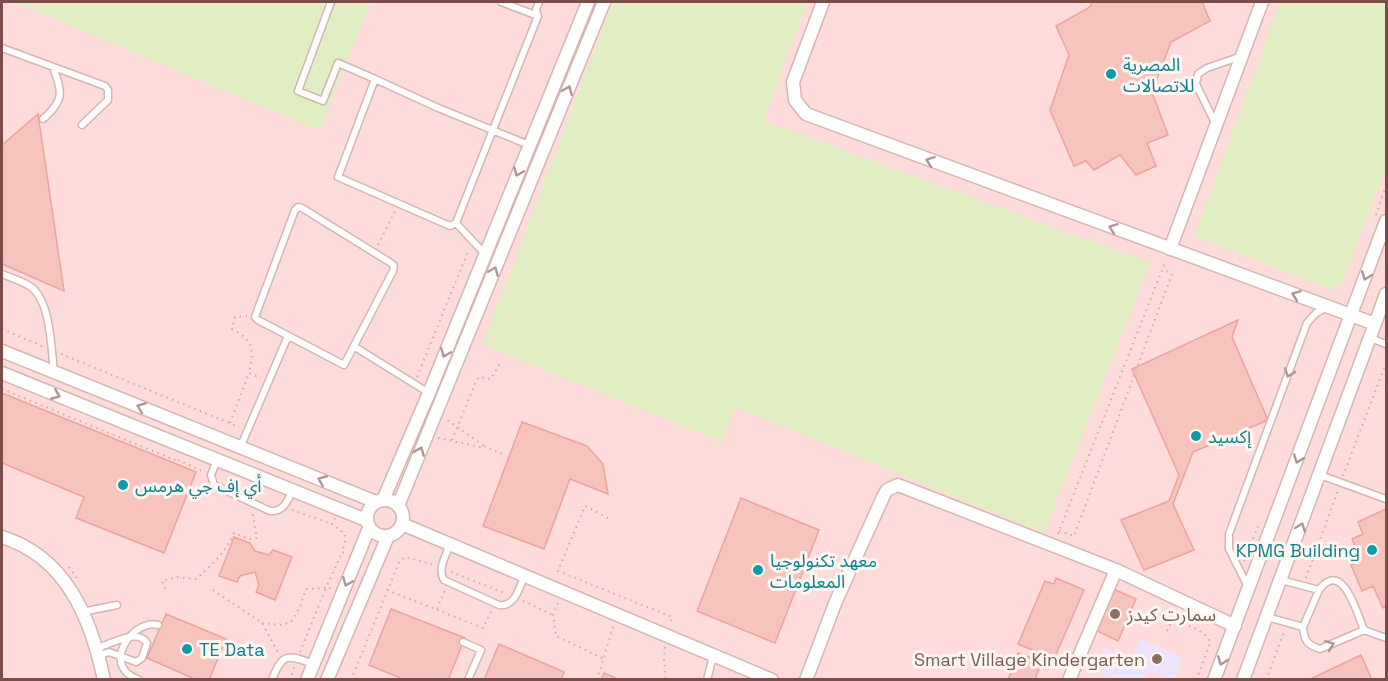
<svg xmlns="http://www.w3.org/2000/svg" width="1388" height="681" font-family="'Space Grotesk','Noto Sans Arabic',sans-serif">
<style>
.commercial{fill:#ffdcdc}
.education{fill:#ede4fb}
.green{fill:#e1eec4}
.building{fill:#f7c4bd;stroke:#eba49c;stroke-width:1.5}
.lines{fill:none;stroke-linecap:round;stroke-linejoin:round}
.service-casing{stroke:#d5b5af;stroke-width:9}
.minor-casing{stroke:#d5b5af;stroke-width:15}
.path{stroke:#dda69f;stroke-width:2;stroke-dasharray:1.5 4.5;stroke-linecap:butt}
.service{stroke:#fff;stroke-width:6}
.minor{stroke:#fff;stroke-width:12}
.oneway{stroke:#b09491}
.culture-dot{fill:#0f9aa8;stroke:#fff5f1;stroke-width:2}
.education-dot{fill:#8d6e63;stroke:#fff5f1;stroke-width:2}
.labels{text-anchor:middle;dominant-baseline:central;stroke-width:6;stroke-linejoin:round;paint-order:stroke}
.culture-label{font-size:18px;fill:#0d838f;stroke:#fff5f1;text-anchor:start}
.education-label{font-size:18px;fill:#785e54;stroke:#fff5f1;text-anchor:start}
</style>
<rect width="100%" height="100%" fill="#fef0e8"/>
<path class="commercial" d="M2,2H1386V679H2Z"/>
<path class="education" d="M1140,639L1183,658L1174,679L1149,671L1145,679H1116L1095,671L1105,648L1131,660Z"/>
<path class="green" d="M14,2H371L320,131Z
M613,2H807L764,121L1150,263L1044,533L735,407L722,442L482,345Z
M1280,2H1386V168L1343,282L1332,290L1194,236Z"/>
<path class="building" d="M1092,2H1202L1210,21L1171,42L1152,92L1168,135L1147,143L1156,166L1136,175L1120,155L1094,170L1086,161L1074,166L1050,110L1069,55L1056,26L1090,7Z
M38,114L64,291L2,264V145Z
M1238,320L1232,337L1268,420L1193,452L1173,504L1194,550L1144,570L1121,520L1169,501L1179,475L1132,369Z
M2,393L196,472L164,553L76,518L84,497L2,463Z
M522,422L587,446L603,464L608,494L570,479L544,549L483,526Z
M741,498L819,530L775,643L697,611Z
M1386,509V606L1383,608L1373,586L1362,591L1351,565L1361,561L1352,539L1363,534L1358,522Z
M234,537L250,543L255,551L269,555L273,550L292,557L275,600L256,592L259,585L255,572L240,576L237,582L219,576Z
M1056,578L1084,590L1054,659L1018,644L1045,581L1054,584Z
M1111,588L1136,599L1118,641L1093,629Z
M391,609L465,638L448,680H405L369,665Z
M166,614L226,639L209,680H197L147,658Z
M499,644L564,672L561,680H484Z
M1018,653L1041,662L1035,680H1008Z
M1361,655L1372,680H1308Z
M604,673L620,680H601Z"/>
<g class="lines">
<g class="service-casing">
<path id="service" d="M331,2L298,91L323,101L338,63L375,79L338,177L450,226L456,223L538,16L536,10L539,2
M501,2L538,16
M2,48L105,86L108,90V100L82,125
M375,79L436,107L529,145
M43,119C65,100 62,92 53,67
M1216,125L1196,84L1198,74L1207,68L1242,56
M298,207L302,208L391,263L394,266L393,271L344,365L258,320L255,317L295,210Z
M456,223L485,254
M2,274C11,278 23,281 31,287C51,302 51,348 54,372
M1370,338L1386,344
M355,347L429,393
M240,448L288,336
M217,460L211,475L214,485L270,511C284,512 287,501 293,490
M1320,475L1386,499
M450,544C446,556 437,569 444,580L499,605C516,607 519,587 525,575
M1281,580L1319,590C1342,558 1357,613 1364,630
M1248,587L1229,549V534L1307,323L1316,313L1327,307
M82,612L117,605
M1267,617L1303,627C1304,640 1307,645 1320,649L1364,630L1386,638
M1303,627L1319,590
M463,642L481,650L468,680
M96,648C111,645 137,627 147,643L142,658L136,662L109,652L103,654L100,659
M139,680C135,678 130,676 127,673C108,655 136,619 158,625
M272,680C282,653 288,654 313,664
M707,680L713,656"/>
</g>
<g class="minor-casing">
<path id="minor" d="M823,2L793,82L795,100L806,114L1375,324
M1170,249L1262,2
M2,351L376,502
M2,373L366,520
M367 518a18 18 0 1 1 36 0a18 18 0 1 1-36 0Z
M383,500L429,393L588,2
M398,506L604,2
M402,524L772,680
M2,537C66,557 91,618 104,680
M307,680L369,528
M327,680L388,536
M806,680L836,601L884,495L887,490L898,485L1116,570L1235,626
M1069,680L1116,570
M1214,680L1386,221
M1243,680L1386,294"/>
</g>
<path class="path" d="M1376,215L1386,186
M378,245L396,209
M247,316L235,317L232,329C254,341 254,350 249,373
M2,329L42,346
M61,354L239,427
M417,377L469,249
M2,389L177,461
M230,423L249,373L261,378
M438,438L480,447L484,446L446,419
M452,440L477,379L480,377L491,379L500,363
M484,446L505,455
M178,460L204,472
M1343,476L1386,363
M292,510L332,524
M335,518L332,524L345,534V542L342,552
M608,518L585,506L558,571L672,617L670,623
M1059,531L1074,536L1172,274L1163,269
M1058,534L1166,260
M1244,561L1260,522
M69,567L79,581
M451,572L507,594
M1306,578L1338,490
M165,589L162,581L177,577L196,579C212,565 225,553 234,533L249,539L257,538L252,511
M213,590L262,623L279,654
M387,590L483,628L492,610
M523,601L553,615
M558,603L553,615L556,636L604,659
M437,609L445,590
M262,623L282,625L291,622L300,607L306,589L326,588L342,552L348,555
M1167,631L1172,620C1185,625 1207,629 1210,644L1198,675
M665,647L664,660L666,680
M300,652L326,588H333
M289,680L295,666
M351,680L400,560L406,557L434,565
M597,680L614,624
M1266,680L1284,632"/>
<use href="#service" class="service"/>
<use href="#minor" class="minor"/>
</g>
<defs><path id="oneway-chevron" d="M-2-3.5L2.5 0L-2 3.5" fill="none" stroke-width="1.6" stroke-linecap="round" stroke-linejoin="round" transform="scale(1.5)"/></defs>
<g class="oneway">
<use href="#oneway-chevron" transform="translate(568 90) rotate(-68)"/>
<use href="#oneway-chevron" transform="translate(930 161) rotate(-160)"/>
<use href="#oneway-chevron" transform="translate(518 172) rotate(112)"/>
<use href="#oneway-chevron" transform="translate(1113 228) rotate(-160)"/>
<use href="#oneway-chevron" transform="translate(494 271) rotate(-68)"/>
<use href="#oneway-chevron" transform="translate(1366 276) rotate(111)"/>
<use href="#oneway-chevron" transform="translate(1296 295) rotate(-160)"/>
<use href="#oneway-chevron" transform="translate(445 353) rotate(112)"/>
<use href="#oneway-chevron" transform="translate(1289 373) rotate(110)"/>
<use href="#oneway-chevron" transform="translate(56 395) rotate(22)"/>
<use href="#oneway-chevron" transform="translate(141 407) rotate(-158)"/>
<use href="#oneway-chevron" transform="translate(420 451) rotate(-68)"/>
<use href="#oneway-chevron" transform="translate(1298 459) rotate(110)"/>
<use href="#oneway-chevron" transform="translate(322 480) rotate(-158)"/>
<use href="#oneway-chevron" transform="translate(1301 527) rotate(-70)"/>
<use href="#oneway-chevron" transform="translate(347 582) rotate(112)"/>
<use href="#oneway-chevron" transform="translate(1330 645) rotate(-21)"/>
<use href="#oneway-chevron" transform="translate(1222 661) rotate(111)"/>
</g>
<g class="culture-dot">
<circle cx="1111" cy="74" r="6"/>
<circle cx="1196" cy="436" r="6"/>
<circle cx="123" cy="485" r="6"/>
<circle cx="1372" cy="550" r="6"/>
<circle cx="758" cy="570" r="6"/>
<circle cx="187" cy="649" r="6"/>
</g>
<g class="education-dot">
<circle cx="1115" cy="614" r="6"/>
<circle cx="1157" cy="659" r="6"/>
</g>
<g class="labels">
<g class="culture-label">
<text x="1123" y="64">المصرية<tspan x="1123" dy="21">للاتصالات</tspan></text>
<text x="1208" y="436">إكسيد</text>
<text x="135" y="485">أي إف جي هرمس</text>
<text x="1360" y="550" text-anchor="end">KPMG Building</text>
<text x="770" y="560">معهد تكنولوجيا<tspan x="770" dy="21">المعلومات</tspan></text>
<text x="199" y="649">TE Data</text>
</g>
<g class="education-label">
<text x="1127" y="614">سمارت كيدز</text>
<text x="1145" y="659" text-anchor="end">Smart Village Kindergarten</text>
</g>
</g>
<rect width="1388" height="681" fill="none" stroke="#7c4d48" stroke-width="6"/>
</svg>
